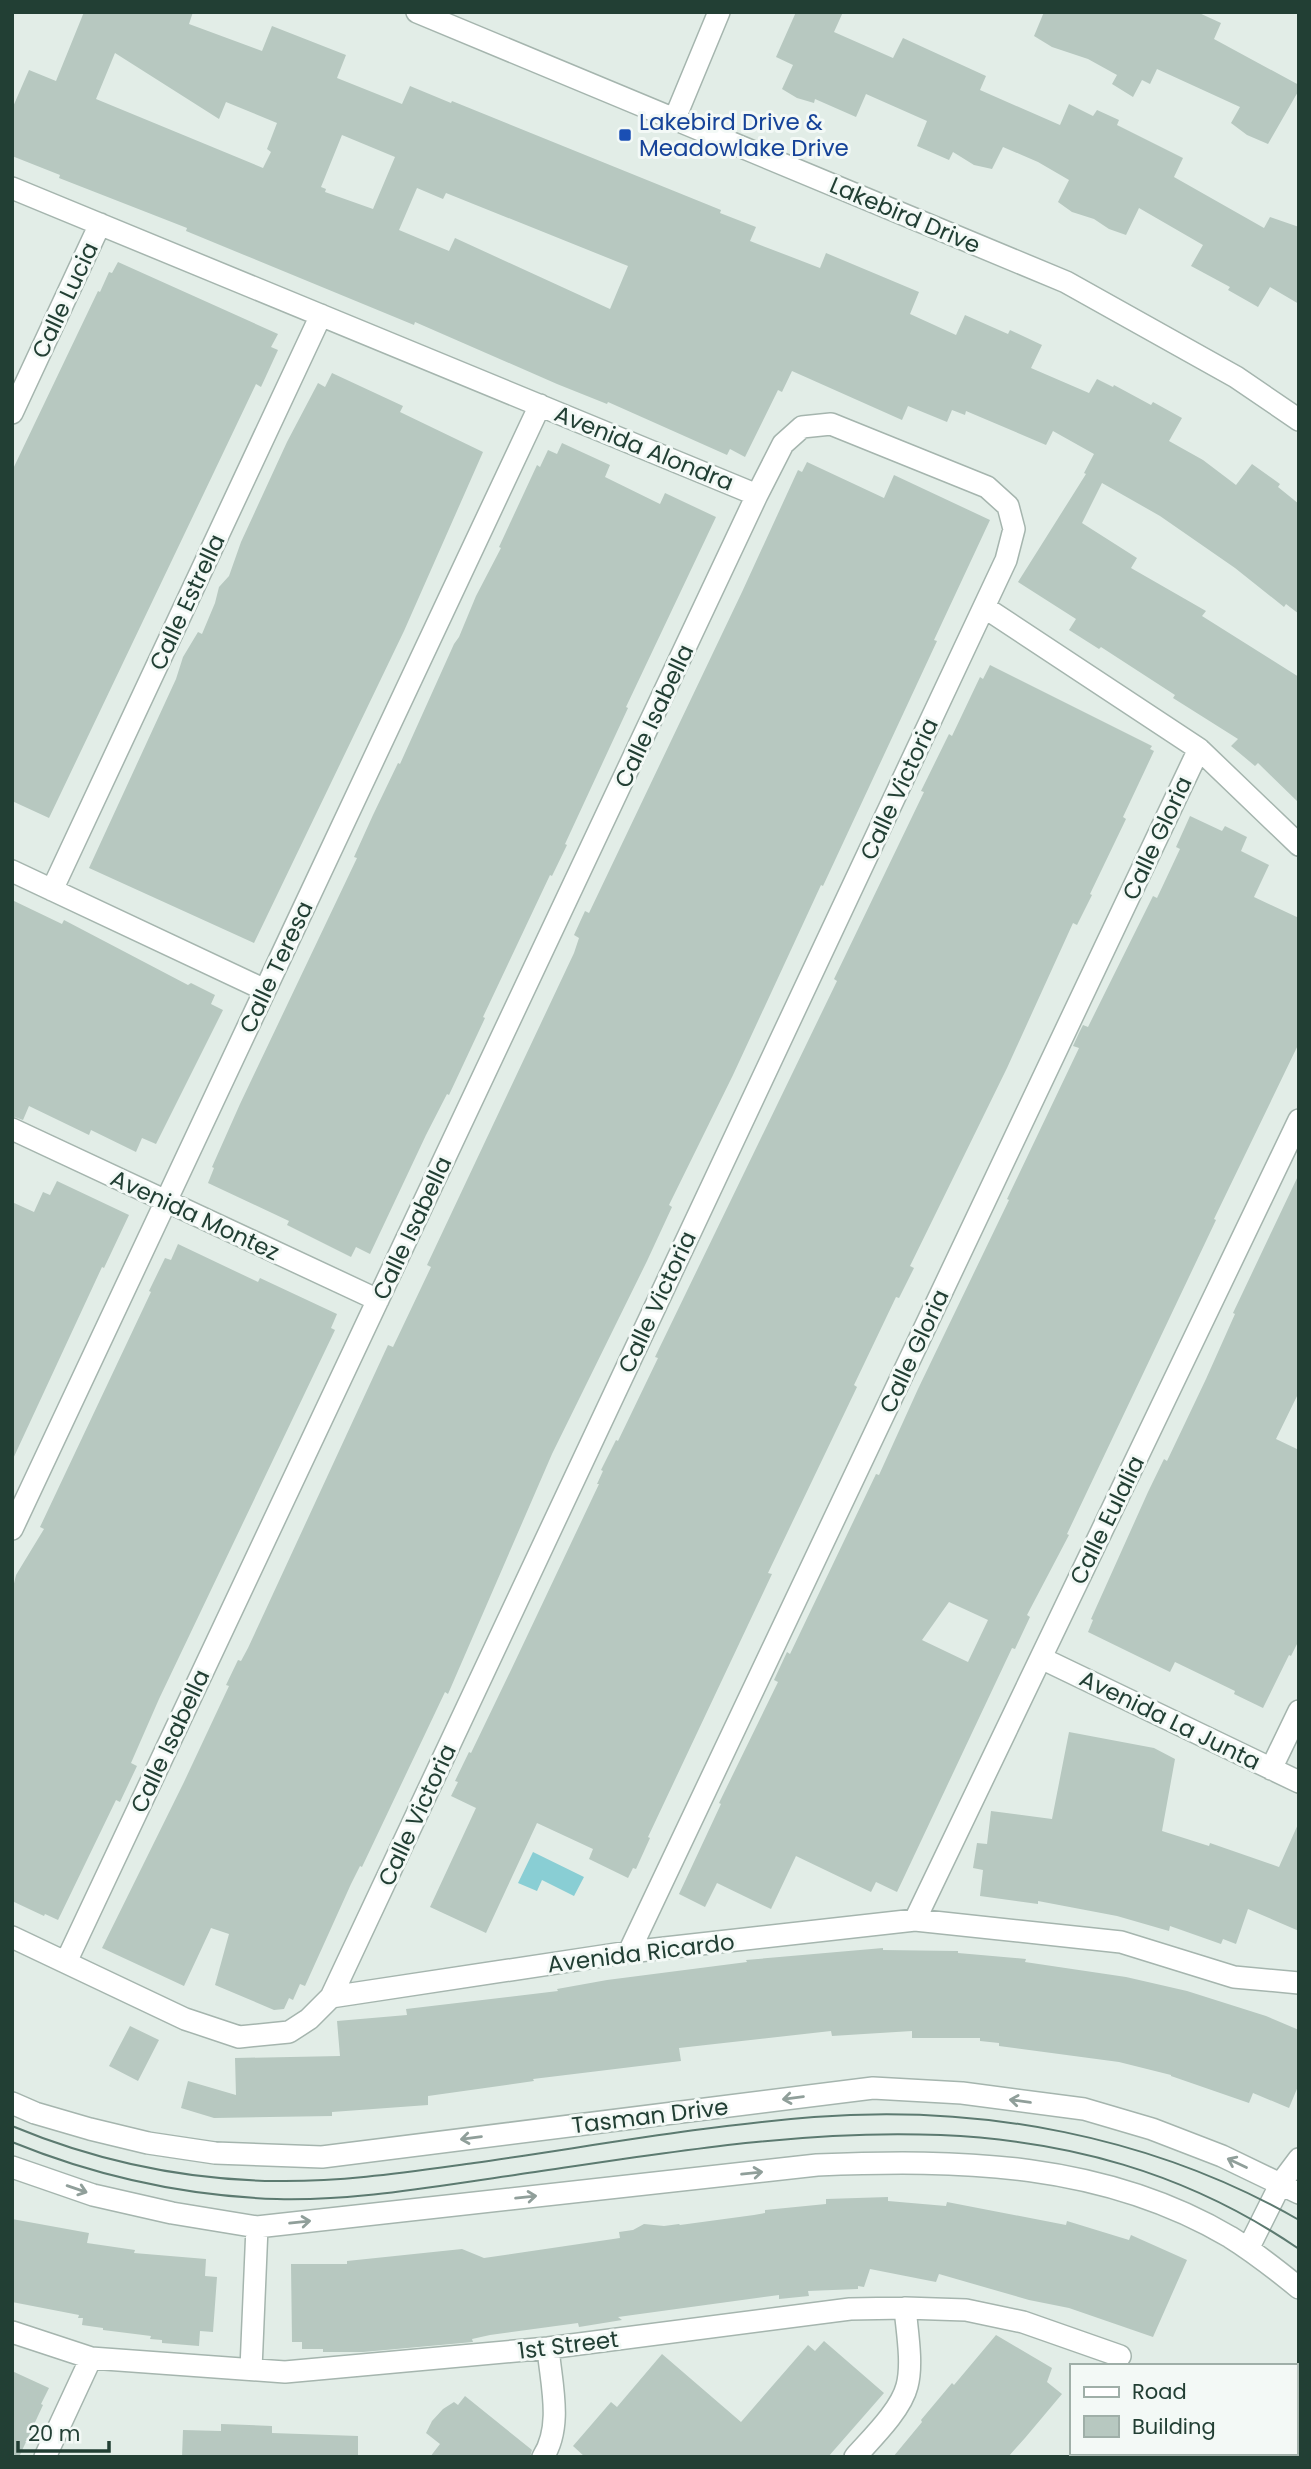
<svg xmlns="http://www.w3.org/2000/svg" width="1311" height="2469" font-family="Poppins,sans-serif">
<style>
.water{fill:#89ced4}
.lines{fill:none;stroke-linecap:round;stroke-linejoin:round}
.stream{stroke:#89ced4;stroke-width:9}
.building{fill:#b7c8c0;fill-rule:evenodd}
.minor-casing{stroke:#a5b5ae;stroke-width:24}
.minor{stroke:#fff;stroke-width:21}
.tram{stroke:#5c7a70;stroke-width:2}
.oneway{stroke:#909f9a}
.transit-dot{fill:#1a4fb4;stroke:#f3f9f6;stroke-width:2.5}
.labels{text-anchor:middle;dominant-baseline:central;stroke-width:6;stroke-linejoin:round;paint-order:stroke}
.transit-label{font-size:23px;fill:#164399;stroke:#f3f9f6;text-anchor:start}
.street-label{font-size:23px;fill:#223f34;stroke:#f3f9f6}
</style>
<rect width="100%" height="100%" fill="#e2ede7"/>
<path class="water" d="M533,1852L584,1877L574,1896L542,1880L537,1891L518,1883Z"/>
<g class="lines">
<path class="stream" d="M1295,2383L1299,2378
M1237,2457L1240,2453"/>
</g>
<path class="building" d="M84,12H193L189,24L262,51L272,26L346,55L337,78L402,104L410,86L451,103L452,101L721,210L720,213L756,227L750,241L820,268L826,253L919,292L910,314L956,335L965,315L1008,334L1010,330L1042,345L1031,368L1089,393L1097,379L1113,387L1114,385L1151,405L1153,402L1182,418L1169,441L1203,460L1236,485L1252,464L1280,484L1278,487L1299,504V614L1286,604L1284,607L1235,568L1160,516L1102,483L1082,523L1137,558L1131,568L1206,611L1202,616L1299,677V803L1258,763L1255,766L1231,746L1238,739L1173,698L1175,695L1101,647L1099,649L1069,630L1076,619L1018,582L1086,474L1084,473L1094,454L1053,431L1046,445L966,411L965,415L952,410L947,422L908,406L902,420L792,371L782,392L778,390L745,457L730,449L727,455L608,402L607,404L557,384L415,322L414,325L186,231L187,228L59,178L60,175L12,156V109L29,70L56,81ZM115,53L219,119L226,102L277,123L267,149L271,152L263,168L96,99ZM342,135L395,157L373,209L325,192L326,189L321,187ZM417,188L443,199L446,193L628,266L610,309L455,238L449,251L399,230Z
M796,12H843L834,32L893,58L903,38L986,76L980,90L1060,125L1069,104L1093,116L1097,110L1119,120L1117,125L1183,158L1174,177L1264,228L1270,217L1299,227V304L1270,287L1258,307L1228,290L1230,287L1191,266L1203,245L1139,208L1126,235L1109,229L1094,219L1072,212L1058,202L1069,180L1038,162L1003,147L992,169L974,165L953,152L949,160L917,146L927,121L866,94L856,117L815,99L814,103L797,98L782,89L793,65L776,57Z
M1044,12H1197L1221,23L1214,39L1299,85V90L1268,144L1247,135L1231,123L1240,107L1157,69L1150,84L1142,80L1133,97L1112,84L1117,75L1088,59L1052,47L1034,36Z
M118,262L278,334L271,347L278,350L261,387L256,384L49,818L12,801V471L98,291L100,292L109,272L112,273Z
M332,373L403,406L400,412L483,452L404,631L254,943L89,868L176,679L183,657L198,632L202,634L215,603L219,587L229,576L241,542L287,442L318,383L325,387Z
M562,443L610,465L605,477L660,504L665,493L716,517L626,707L628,708L565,844L567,845L552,876L550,875L483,1017L485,1018L449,1095L447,1094L426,1135L370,1254L356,1247L351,1257L287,1225L289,1221L208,1183L214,1168L212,1167L240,1104L357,858L354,857L373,815L398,763L400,764L454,644L459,637L476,596L501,548L499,547L537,465L540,467L548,450L557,454Z
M807,462L884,498L894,475L990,520L934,640L937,641L823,886L821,885L733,1075L669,1205L672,1207L647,1261L552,1454L448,1694L445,1692L362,1867L360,1866L351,1884L305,1986L300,1984L293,2000L289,1998L284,2009L274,2010L215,1985L229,1934L211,1928L184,1986L102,1948L184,1782L229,1686L226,1685L238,1660L241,1661L248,1648L388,1345L393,1347L431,1267L427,1265L574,953L579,938L574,935L585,911L589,913L742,592L798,470L802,472Z
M990,665L1152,746L1150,749L1154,751L1123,817L1126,819L1090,894L1092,895L1077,925L1073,923L1007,1068L910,1266L914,1268L899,1298L896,1297L854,1385L857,1387L768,1573L772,1574L648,1837L650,1838L636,1869L633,1868L628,1878L589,1859L593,1849L537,1823L486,1933L430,1907L476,1808L451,1796L458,1782L455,1781L469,1752L471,1753L511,1670L599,1484H597L603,1471L601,1470L616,1440L618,1441L658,1358L655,1357L837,981L834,979L924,792L921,791L949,734L952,736L980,677L983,679Z
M1190,816L1222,831L1225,826L1247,837L1241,851L1269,865L1254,897L1299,918V1043L1214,1219L1216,1220L1067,1534L1069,1535L1027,1615L1030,1617L1015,1649L1012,1648L897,1892L876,1882L871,1892L796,1856L771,1909L717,1883L705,1907L679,1894L721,1804L719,1803L778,1682L774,1680L787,1652L790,1654L876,1474L879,1475L918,1389L1009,1200L1007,1199L1079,1048L1073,1046L1079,1033L1083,1025L1088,1027L1153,896L1157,898L1180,849L1176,847ZM949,1602L988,1620L968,1662L922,1640Z
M12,900L62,924L64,920L188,985L191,983L215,995L211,1004L223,1010L156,1144L142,1138L136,1152L91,1130L89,1135L29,1106L23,1120L12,1116Z
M1299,1174V1392L1276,1439L1299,1450V1640L1291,1656L1289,1655L1263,1708L1234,1694L1235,1691L1175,1662L1170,1672L1088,1632L1093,1620L1091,1619L1148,1492L1164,1459L1167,1461L1206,1379L1235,1314L1233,1313Z
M57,1181L129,1215L104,1268L102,1267L12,1461V1202L34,1212L43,1192L50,1195Z
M178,1244L258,1282L260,1278L337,1314L331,1328L335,1330L159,1699L131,1763L137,1766L120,1802L116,1800L58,1920L45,1914L44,1916L12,1901V1592L16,1575L44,1529L40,1527L151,1292L149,1291L165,1258L171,1260Z
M1069,1732L1154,1748L1175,1759L1162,1831L1209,1846L1210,1843L1279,1867L1299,1822V1931L1248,1909L1236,1944L1223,1939L1221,1944L1170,1926L1169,1931L1117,1916L1038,1901V1904L980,1896L983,1870L973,1868L977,1843L987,1844L991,1811L1052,1819Z
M883,1948V1950L958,1951V1953L1026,1959L1025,1962L1126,1977L1187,1991L1266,2016L1299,2030V2084L1289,2108L1253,2093L1249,2103L1171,2076V2075L1119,2062L999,2046V2043L980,2041V2038H912V2031L832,2036L831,2031L679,2048L681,2061L533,2079L534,2081L428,2096V2105L332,2112V2116L214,2118L181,2108L188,2081L236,2095L235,2058L340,2056L337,2021L407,2015L406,2009L558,1991L557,1989L607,1980L747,1962L746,1960Z
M130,2026L159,2040L138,2081L109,2066Z
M888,2197V2201L946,2206L947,2202L1066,2225L1067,2221L1129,2240L1131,2235L1187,2260L1153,2337L1069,2308L1029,2300L939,2274L936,2282L870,2269L864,2287L858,2286V2289L808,2291L809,2296L779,2299V2295L618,2317L622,2320L579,2327L578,2323L490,2335L472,2339L473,2342L363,2352H323V2349H302V2342H292L291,2264H347V2261L462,2249L484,2258L620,2238L619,2232L633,2230L644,2224L664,2226L679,2224L680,2225L754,2215L765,2213V2210L826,2204V2199Z
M12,2219L89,2233L87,2243L135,2250L134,2253L206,2259L205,2276L217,2277L213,2332L200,2331L199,2346L162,2343V2340L150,2339L151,2336L103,2330V2328L82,2325L83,2318H78L79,2315L12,2302Z
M996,2335L1052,2368L1047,2382L1062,2394L1025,2438L1008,2457H893L922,2422L921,2420L952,2383L954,2385Z
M824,2341L884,2393L828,2457H585L573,2446L611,2402L617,2407L662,2354L741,2422L808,2345L815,2351Z
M12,2371L49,2388L41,2404L43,2405L19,2457H12Z
M465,2396L532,2450L530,2457H430L440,2444L426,2433L432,2421L443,2409L454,2402L458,2405Z
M221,2424L272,2426V2433L358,2436V2457H182L183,2430L221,2431Z"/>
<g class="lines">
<g class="minor-casing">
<path id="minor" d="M417,12L1066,282L1236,377L1299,420
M675,118L719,12
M12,188L757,495
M12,413L100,224
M984,607L1199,749L1299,845
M12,871L265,990
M52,890L321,315
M12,1129L378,1300
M12,1529L540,405
M1041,1658L1299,1782
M1271,1769L1299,1711
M915,1920L1299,1120
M12,1937L185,2019L239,2037L289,2032L309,2019L331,1997L629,1952L915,1920L1121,1942L1234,1977L1299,1983
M629,1952L1199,749
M66,1962L757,495L783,444L802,427L831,424L987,487L1008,506L1014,529L1006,560L331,1997
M12,2103L35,2113L90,2129L148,2143L215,2153L322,2157L873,2088L962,2093L1084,2109L1152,2129L1222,2156L1299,2193
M12,2167L93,2195L172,2213L257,2227L817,2165C960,2159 1103,2162 1230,2237C1254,2252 1277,2270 1299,2288
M1248,2249L1281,2183L1299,2159
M12,2332L91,2358L285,2372L548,2348L850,2309L905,2308L966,2310L1023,2322L1120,2356
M251,2369L257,2227
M45,2457L91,2358
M543,2457C563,2426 551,2383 548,2348
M855,2457C872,2438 901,2410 907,2386C913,2364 907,2331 905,2308"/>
</g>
<use href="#minor" class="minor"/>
<path class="tram" d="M12,2126C96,2161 186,2180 276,2181C343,2182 408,2172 474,2163C587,2147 700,2126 814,2117C981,2104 1153,2136 1299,2220
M12,2142C98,2177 185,2196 277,2199C356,2201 436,2186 515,2175C787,2135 1055,2082 1299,2249"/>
</g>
<defs><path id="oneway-shaft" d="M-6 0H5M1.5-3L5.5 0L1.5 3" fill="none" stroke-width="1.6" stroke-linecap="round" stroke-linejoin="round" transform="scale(1.75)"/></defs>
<g class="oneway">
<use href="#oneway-shaft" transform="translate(793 2098) rotate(173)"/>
<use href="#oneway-shaft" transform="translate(1020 2101) rotate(-172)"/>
<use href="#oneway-shaft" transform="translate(471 2138) rotate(173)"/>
<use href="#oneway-shaft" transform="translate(1237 2163) rotate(-155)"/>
<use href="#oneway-shaft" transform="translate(752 2173) rotate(-6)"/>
<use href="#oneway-shaft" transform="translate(77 2189) rotate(19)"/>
<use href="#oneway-shaft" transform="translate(526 2197) rotate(-6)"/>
<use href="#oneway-shaft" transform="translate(300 2222) rotate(-6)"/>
</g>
<rect class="transit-dot" x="618" y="128" width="14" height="14" rx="3.5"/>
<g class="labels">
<g class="transit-label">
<text x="639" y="122">Lakebird Drive &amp;<tspan x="639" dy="26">Meadowlake Drive</tspan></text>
</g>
<g class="street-label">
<text transform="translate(905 215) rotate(23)">Lakebird Drive</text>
<text transform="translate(65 300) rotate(-65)">Calle Lucia</text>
<text transform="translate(644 448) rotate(22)">Avenida Alondra</text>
<text transform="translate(187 602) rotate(-65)">Calle Estrella</text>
<text transform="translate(654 716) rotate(-65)">Calle Isabella</text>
<text transform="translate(899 789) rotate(-65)">Calle Victoria</text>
<text transform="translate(1157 838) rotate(-65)">Calle Gloria</text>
<text transform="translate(276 967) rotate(-65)">Calle Teresa</text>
<text transform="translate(195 1215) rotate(25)">Avenida Montez</text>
<text transform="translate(412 1228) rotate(-65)">Calle Isabella</text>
<text transform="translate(657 1302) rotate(-65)">Calle Victoria</text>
<text transform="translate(914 1351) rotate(-65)">Calle Gloria</text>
<text transform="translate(1107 1520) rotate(-64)">Calle Eulalia</text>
<text transform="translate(1170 1720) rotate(26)">Avenida La Junta</text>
<text transform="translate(170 1741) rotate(-65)">Calle Isabella</text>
<text transform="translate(417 1815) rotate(-65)">Calle Victoria</text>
<text transform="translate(641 1953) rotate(-7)">Avenida Ricardo</text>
<text transform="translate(650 2116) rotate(-7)">Tasman Drive</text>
<text transform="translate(568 2345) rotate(-7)">1st Street</text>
</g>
</g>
<rect width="1311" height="2469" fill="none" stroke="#223f34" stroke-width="28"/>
<rect x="1070" y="2364" width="228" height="91" fill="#f3f9f6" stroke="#9fafa8" stroke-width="2"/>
<rect x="1084" y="2387" width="35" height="10" fill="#ffffff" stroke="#9fafa8" stroke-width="2"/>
<text x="1132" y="2399" font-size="21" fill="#223f34">Road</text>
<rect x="1084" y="2416" width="35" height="21" fill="#b7c8c0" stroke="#9fafa8" stroke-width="2"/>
<text x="1132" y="2434" font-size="21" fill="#223f34">Building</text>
<path d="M18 2441v10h91v-10" fill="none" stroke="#223f34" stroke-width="3.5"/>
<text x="28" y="2441" font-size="21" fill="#223f34" stroke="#f3f9f6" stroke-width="5" paint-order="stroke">20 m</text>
</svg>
